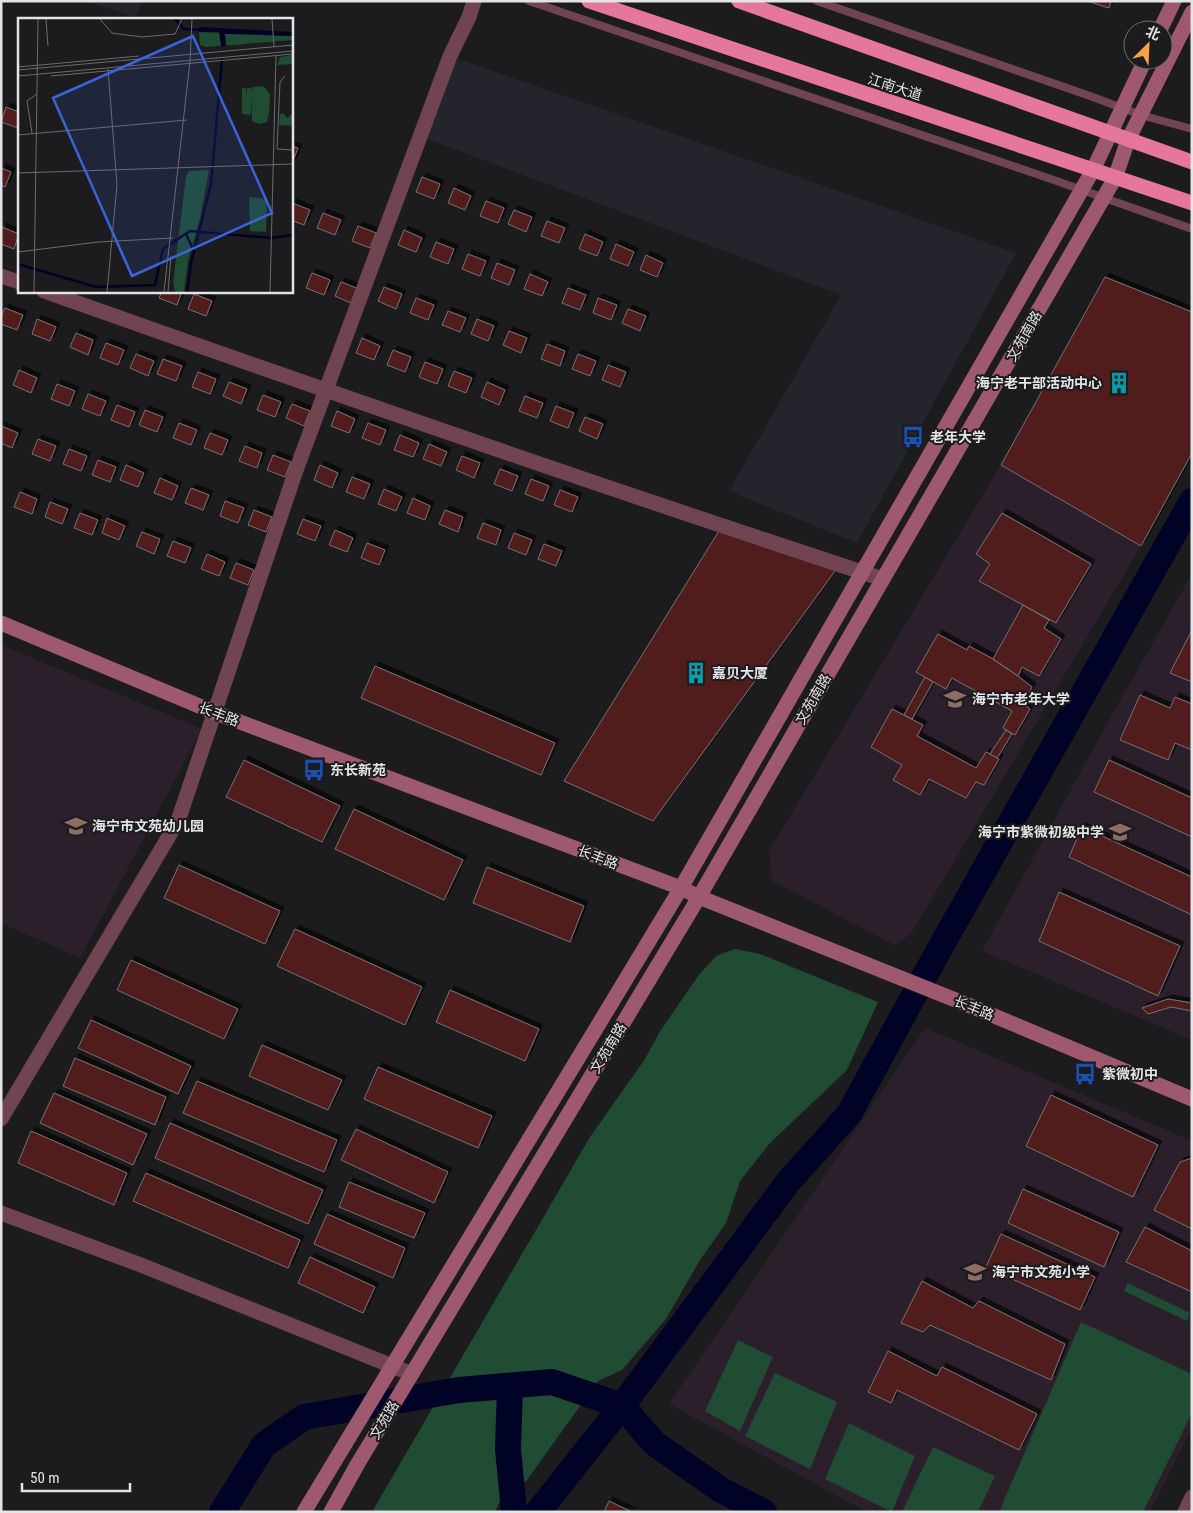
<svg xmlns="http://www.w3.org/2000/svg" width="1193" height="1513" font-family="'Roboto Condensed','Noto Sans SC',sans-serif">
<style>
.built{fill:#24252c}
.education{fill:#2b1f2c}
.green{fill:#1f4c33}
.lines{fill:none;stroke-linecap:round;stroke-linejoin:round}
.river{stroke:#000326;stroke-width:26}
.building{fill:#511d1c;stroke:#757271;filter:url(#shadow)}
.lane{stroke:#704451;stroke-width:8}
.street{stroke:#704451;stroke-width:15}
.secondary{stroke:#9f596f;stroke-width:15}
.highway{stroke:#e4779a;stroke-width:15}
.labels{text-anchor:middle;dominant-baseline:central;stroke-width:4;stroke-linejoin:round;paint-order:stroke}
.street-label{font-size:14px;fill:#e4e4e6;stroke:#1c1c1f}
.poi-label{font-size:14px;font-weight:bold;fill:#e4e4e6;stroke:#1c1c1f;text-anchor:start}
.inset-river{fill:none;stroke:#000326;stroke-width:2.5}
.inset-road{fill:none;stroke:#6c6c6f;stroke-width:1}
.view{fill:#3b64da;fill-opacity:0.15;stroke:#3b64da;stroke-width:2.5}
.inset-edge{fill:none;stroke:#e4e4e6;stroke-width:2.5}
</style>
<defs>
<filter id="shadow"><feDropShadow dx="4" dy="-4" stdDeviation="0" flood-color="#0009"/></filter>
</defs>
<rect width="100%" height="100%" fill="#1c1c1f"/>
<path class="built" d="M86,1H142L136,17Z
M450,56L1016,253L857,543L729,491L841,295L420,136Z"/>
<path class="education" d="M1001,465L1141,546L911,934L895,945L772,881L769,851Z
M1192,574V1040L982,951L1113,713Z
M1,645L202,729L80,958L1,923Z
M925,1028L1192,1141V1428L1150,1512H867L669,1404Z"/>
<path class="green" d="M735,949L760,954L878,1002L847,1070L770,1143L740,1181L726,1223L700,1260L666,1319L622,1370L598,1381L527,1480L499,1503L495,1512H372L590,1137L645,1059L659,1033L698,976L716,956Z
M1128,1283L1190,1313L1187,1321L1124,1291Z
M1081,1322L1192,1374V1413L1143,1512H999Z
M738,1340L773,1357L740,1431L705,1411Z
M775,1373L837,1402L810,1469L745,1436Z
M849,1423L915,1456L892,1512L825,1479Z
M933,1447L995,1476L978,1512H902Z"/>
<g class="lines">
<path class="river" d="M510,1386L508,1449L514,1512
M222,1512L264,1445L304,1417L459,1390L552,1382L622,1406L654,1443L721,1490L764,1512
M538,1512L622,1406L788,1182L849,1114L939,950L1192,501"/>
</g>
<path class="building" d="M1087,1H1111L1109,8Z
M6,107L19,112L18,128L1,122Z
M291,146L298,148L292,163H291Z
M1,168L11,172L5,187L1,185Z
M422,177L440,184L434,199L416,192Z
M454,188L471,196L465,210L448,203Z
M486,201L504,208L498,223L480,216Z
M292,203L310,210L304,225L291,220Z
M514,210L532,217L526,232L508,224Z
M323,213L341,220L335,235L317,228Z
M547,221L565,228L559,243L541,236Z
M358,226L376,233L370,248L352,241Z
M2,227L19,234L14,249L1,244Z
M404,230L422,238L416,252L398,245Z
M585,234L603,242L597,256L579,249Z
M436,242L454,249L448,264L430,257Z
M616,244L634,252L628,266L610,259Z
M468,254L486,261L480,276L462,269Z
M646,255L663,263L657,277L640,270Z
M497,263L515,270L509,285L491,278Z
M312,273L330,280L324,295L306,288Z
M530,274L548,282L542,296L524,289Z
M1105,277L1192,312V453L1141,546L1001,465Z
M341,282L359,289L353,304L335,296Z
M384,287L402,294L396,309L378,301Z
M568,288L586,295L580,310L562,303Z
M162,291H182L177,305L159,298Z
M194,294L212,301L206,316L188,309Z
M416,298L434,305L428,320L410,313Z
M598,298L617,305L611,320L593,313Z
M5,308L23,315L17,330L1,324V316Z
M628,309L646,316L640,331L622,323Z
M448,311L466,318L460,332L442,325Z
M37,319L56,327L50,341L32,334Z
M477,319L494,326L488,341L471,334Z
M509,331L527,338L521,353L503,345Z
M76,333L93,340L88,355L70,347Z
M362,338L380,346L374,360L356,353Z
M106,343L124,350L118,365L100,358Z
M547,344L565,351L560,366L541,359Z
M393,350L411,357L405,372L387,365Z
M136,354L154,361L148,376L130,368Z
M578,354L596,361L590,376L572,369Z
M163,359L182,366L176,381L157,374Z
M425,362L443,369L437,384L419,377Z
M608,365L626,372L620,387L602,380Z
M19,370L37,378L31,393L13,385Z
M454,371L472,378L466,393L448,386Z
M198,372L216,379L210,394L192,387Z
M229,382L247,389L241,404L223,396Z
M487,382L505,390L499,405L481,397Z
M57,384L75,391L69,406L51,399Z
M88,394L106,401L100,416L82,409Z
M263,395L281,402L275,417L257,410Z
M525,396L543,403L537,418L519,411Z
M292,404L310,411L304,426L286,418Z
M117,405L135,412L129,427L111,420Z
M556,406L574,413L568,428L550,421Z
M145,410L163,417L157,432L139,425Z
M337,411L355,419L349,433L331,426Z
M585,417L603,424L597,439L579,431Z
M179,423L197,430L191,445L173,438Z
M368,423L386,430L380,445L362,438Z
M1,426L18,433L12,448L1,443Z
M210,433L228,440L222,455L204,448Z
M400,435L419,443L413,457L394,450Z
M38,439L56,446L50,461L32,454Z
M429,444L447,452L441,466L423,459Z
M245,446L262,453L257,468L239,461Z
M69,449L87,456L81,471L63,464Z
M273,455L291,462L285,477L267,470Z
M462,456L480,463L474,478L456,470Z
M98,460L116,467L110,482L92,475Z
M126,465L144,473L138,487L120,480Z
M320,465L338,473L332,488L314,480Z
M500,469L518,476L512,491L494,484Z
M352,477L370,484L364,499L346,492Z
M160,478L178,486L172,500L154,493Z
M531,479L549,486L543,501L525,494Z
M191,488L209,495L203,510L185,503Z
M384,489L402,497L396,511L378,504Z
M560,490L578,497L572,512L554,505Z
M20,492L37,499L32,514L14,507Z
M413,498L430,506L425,520L407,513Z
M225,501L244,508L238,523L220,516Z
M50,502L68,509L62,524L45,517Z
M254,510L272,517L266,532L248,525Z
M445,510L463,517L458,532L439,524Z
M80,513L98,520L92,535L74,528Z
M1002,513L1091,564L1056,623L979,581L990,564L976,554Z
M107,518L125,526L119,540L102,533Z
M303,519L321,526L315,541L297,534Z
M483,523L501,530L496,545L477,538Z
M722,526L840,564L653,821L564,781Z
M335,530L353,538L347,552L329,545Z
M142,532L160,539L154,554L136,546Z
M514,533L532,540L526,555L508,548Z
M173,541L191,548L185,563L167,556Z
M367,543L385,550L379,565L361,558Z
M544,544L562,551L556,566L538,559Z
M207,554L225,562L219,576L201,569Z
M236,563L254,570L248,585L230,578Z
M1023,605L1049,620L1044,628L1061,639L1039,676L1022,667L1018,676L993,659Z
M1192,630V682L1170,673Z
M938,634L967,650L969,646L993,659L1018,676L1032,687L1023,704L1030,709L1015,735L1003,728L1012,711L952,678L946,689L916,672Z
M375,666L555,743L541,775L361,698Z
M925,677L933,682L912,719L904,715Z
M1140,695L1170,708L1175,697L1192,704V750L1175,743L1168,760L1120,740Z
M892,709L923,725L917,736L976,768L986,752L999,759L984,785L976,782L966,798L929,779L920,795L893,780L902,765L871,747Z
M1006,730L1012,734L997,758L990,754Z
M244,760L340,806L322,842L226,797Z
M1109,760L1192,798V837L1094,792Z
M354,809L463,860L444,900L335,849Z
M1082,827L1192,877V915L1069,857Z
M179,865L280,911L265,944L164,898Z
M487,867L584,906L570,942L473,903Z
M1059,892L1180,946L1158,996L1039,941Z
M295,929L422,987L405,1025L277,966Z
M131,960L238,1009L224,1039L117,990Z
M450,990L539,1029L525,1061L436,1022Z
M1168,999L1192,1003V1011L1171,1007L1148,1014L1142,1008Z
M91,1020L191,1066L178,1094L78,1048Z
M262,1045L342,1080L328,1110L249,1076Z
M75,1058L166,1097L155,1125L63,1086Z
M378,1067L492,1116L478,1148L364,1099Z
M197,1081L337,1140L324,1172L183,1113Z
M54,1093L147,1134L133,1165L40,1123Z
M1051,1095L1158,1145L1133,1197L1026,1146Z
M170,1123L323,1190L308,1224L155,1158Z
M356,1129L448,1172L434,1203L341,1160Z
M31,1131L127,1173L114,1205L18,1163Z
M1192,1158V1229L1154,1210L1180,1162Z
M146,1173L300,1240L288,1268L133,1201Z
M349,1182L425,1213L414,1238L339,1207Z
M1023,1189L1119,1232L1104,1267L1008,1223Z
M327,1214L405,1248L393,1278L314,1244Z
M1145,1227L1192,1251V1292L1126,1262Z
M1001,1234L1095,1277L1080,1310L986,1267Z
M310,1257L375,1287L363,1313L298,1283Z
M922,1281L973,1308L979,1301L1065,1344L1051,1380L930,1325L923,1332L901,1323Z
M888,1351L937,1376L942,1367L1037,1414L1019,1450L897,1390L891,1403L868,1392Z
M609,1501L632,1512H604Z"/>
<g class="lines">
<path class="lane" d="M529,1L1051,179L1192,229
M817,1L1090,96L1141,115L1192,129"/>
<path class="street" d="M1,276L19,282
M44,291C323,390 602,487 883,579
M1,1119L178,821L295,473L450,56L469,17L474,1
M1,1213L141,1265L412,1374
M1185,1512L1192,1497"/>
<path class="secondary" d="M1160,30L1174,1
M1,623L216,713L681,888L699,897L968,1005L1192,1099
M304,1512L681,888L1093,170L1145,60
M331,1512L357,1465L699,897L1104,197L1115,178L1128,140L1192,12"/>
<path class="highway" d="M589,1L1192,203
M739,1L1192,162"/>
</g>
<defs>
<g id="building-bare" transform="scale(1.725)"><path d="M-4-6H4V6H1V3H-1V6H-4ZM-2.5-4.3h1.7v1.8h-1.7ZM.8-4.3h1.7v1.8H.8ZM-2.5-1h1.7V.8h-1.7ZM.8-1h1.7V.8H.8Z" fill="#0f9aa8" stroke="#1c1c1f" stroke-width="2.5" paint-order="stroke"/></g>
<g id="bus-bare" transform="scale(1.725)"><path d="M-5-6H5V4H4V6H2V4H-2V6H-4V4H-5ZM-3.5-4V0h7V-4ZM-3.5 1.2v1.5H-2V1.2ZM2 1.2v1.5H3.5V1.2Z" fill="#1a4fb4" stroke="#1c1c1f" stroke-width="2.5" paint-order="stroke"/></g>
<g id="school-bare" transform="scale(1.725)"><path d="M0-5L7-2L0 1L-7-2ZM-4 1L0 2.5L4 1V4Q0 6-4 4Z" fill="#8d6e63" stroke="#1c1c1f" stroke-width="2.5" paint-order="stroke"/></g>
</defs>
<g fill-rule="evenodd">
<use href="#building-bare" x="1119" y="383"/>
<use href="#bus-bare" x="913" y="437"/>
<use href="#building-bare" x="696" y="673"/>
<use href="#school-bare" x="955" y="699"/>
<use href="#bus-bare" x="314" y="770"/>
<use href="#school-bare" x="76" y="826"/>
<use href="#school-bare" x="1120" y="832"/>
<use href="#bus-bare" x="1085" y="1074"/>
<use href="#school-bare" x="975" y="1272"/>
</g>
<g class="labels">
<g class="street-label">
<text transform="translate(895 87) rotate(18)">江南大道</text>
<text transform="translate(1024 336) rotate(-60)">文苑南路</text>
<text transform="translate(813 699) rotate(-60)">文苑南路</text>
<text transform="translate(219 714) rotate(21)">长丰路</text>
<text transform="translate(598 857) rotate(21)">长丰路</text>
<text transform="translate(974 1008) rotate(22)">长丰路</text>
<text transform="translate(608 1048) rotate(-59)">文苑南路</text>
<text transform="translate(384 1420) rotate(-59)">文苑路</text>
</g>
<g class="poi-label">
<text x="1102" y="383" text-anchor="end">海宁老干部活动中心</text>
<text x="930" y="437">老年大学</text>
<text x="712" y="673">嘉贝大厦</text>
<text x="972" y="699">海宁市老年大学</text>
<text x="330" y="770">东长新苑</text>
<text x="92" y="826">海宁市文苑幼儿园</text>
<text x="1104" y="832" text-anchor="end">海宁市紫微初级中学</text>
<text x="1102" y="1074">紫微初中</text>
<text x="992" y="1272">海宁市文苑小学</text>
</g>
</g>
<g transform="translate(18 18)">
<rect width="275" height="275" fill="#1c1c1f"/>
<path d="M181,14L275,18V22L188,29L182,27ZM275,37V46L259,47L262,39ZM245,68L252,76L251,96L249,104L241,106L234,103V80L233,97L224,96V70H228L229,79V70H234V76L235,69ZM265,95L269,100L275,95V108L261,107L262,96ZM191,152L182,200L170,243L166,274H157L155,265L168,158L171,153ZM231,179L249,181L248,214L232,213Z" fill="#1f4c33"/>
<path d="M181,9L275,14V18L210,16H207L208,28H203L201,14H181Z" fill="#000326"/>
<path class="inset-river" d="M157,1L166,11L183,12M168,216L176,233M0,246L78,269L137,267L145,231L172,213L252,220L275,217M169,274L173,245L193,166L204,41"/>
<path class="inset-road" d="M28,1L30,28M82,1L94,15L124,19L157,16L164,1M254,1L256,29M0,49L121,38M0,52L275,27M0,58L275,33M33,58L275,36M267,58L262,64L259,131L275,132M14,115L9,83L19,76M0,117L169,102M0,155L275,146M0,234L80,224L155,220M16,274L20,1M89,274L99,167L90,51M146,274L172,43L174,1M150,274L153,238M252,274L258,37"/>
<path class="view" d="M175,18L254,195L114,258L35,80Z"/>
<rect width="275" height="275" class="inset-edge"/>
</g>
<rect width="1193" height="1513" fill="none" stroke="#e4e4e6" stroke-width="5"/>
<g transform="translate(1148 45) rotate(24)"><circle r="24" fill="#1c1c1f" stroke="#6c6c6f"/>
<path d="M0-4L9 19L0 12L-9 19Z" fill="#f4a344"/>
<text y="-8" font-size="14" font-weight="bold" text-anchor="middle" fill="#e4e4e6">北</text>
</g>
<path d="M22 1483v8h108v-8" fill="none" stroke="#e4e4e6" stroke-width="2.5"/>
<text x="30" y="1483" font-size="15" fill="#e4e4e6" stroke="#1c1c1f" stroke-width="4" paint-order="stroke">50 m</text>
</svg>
